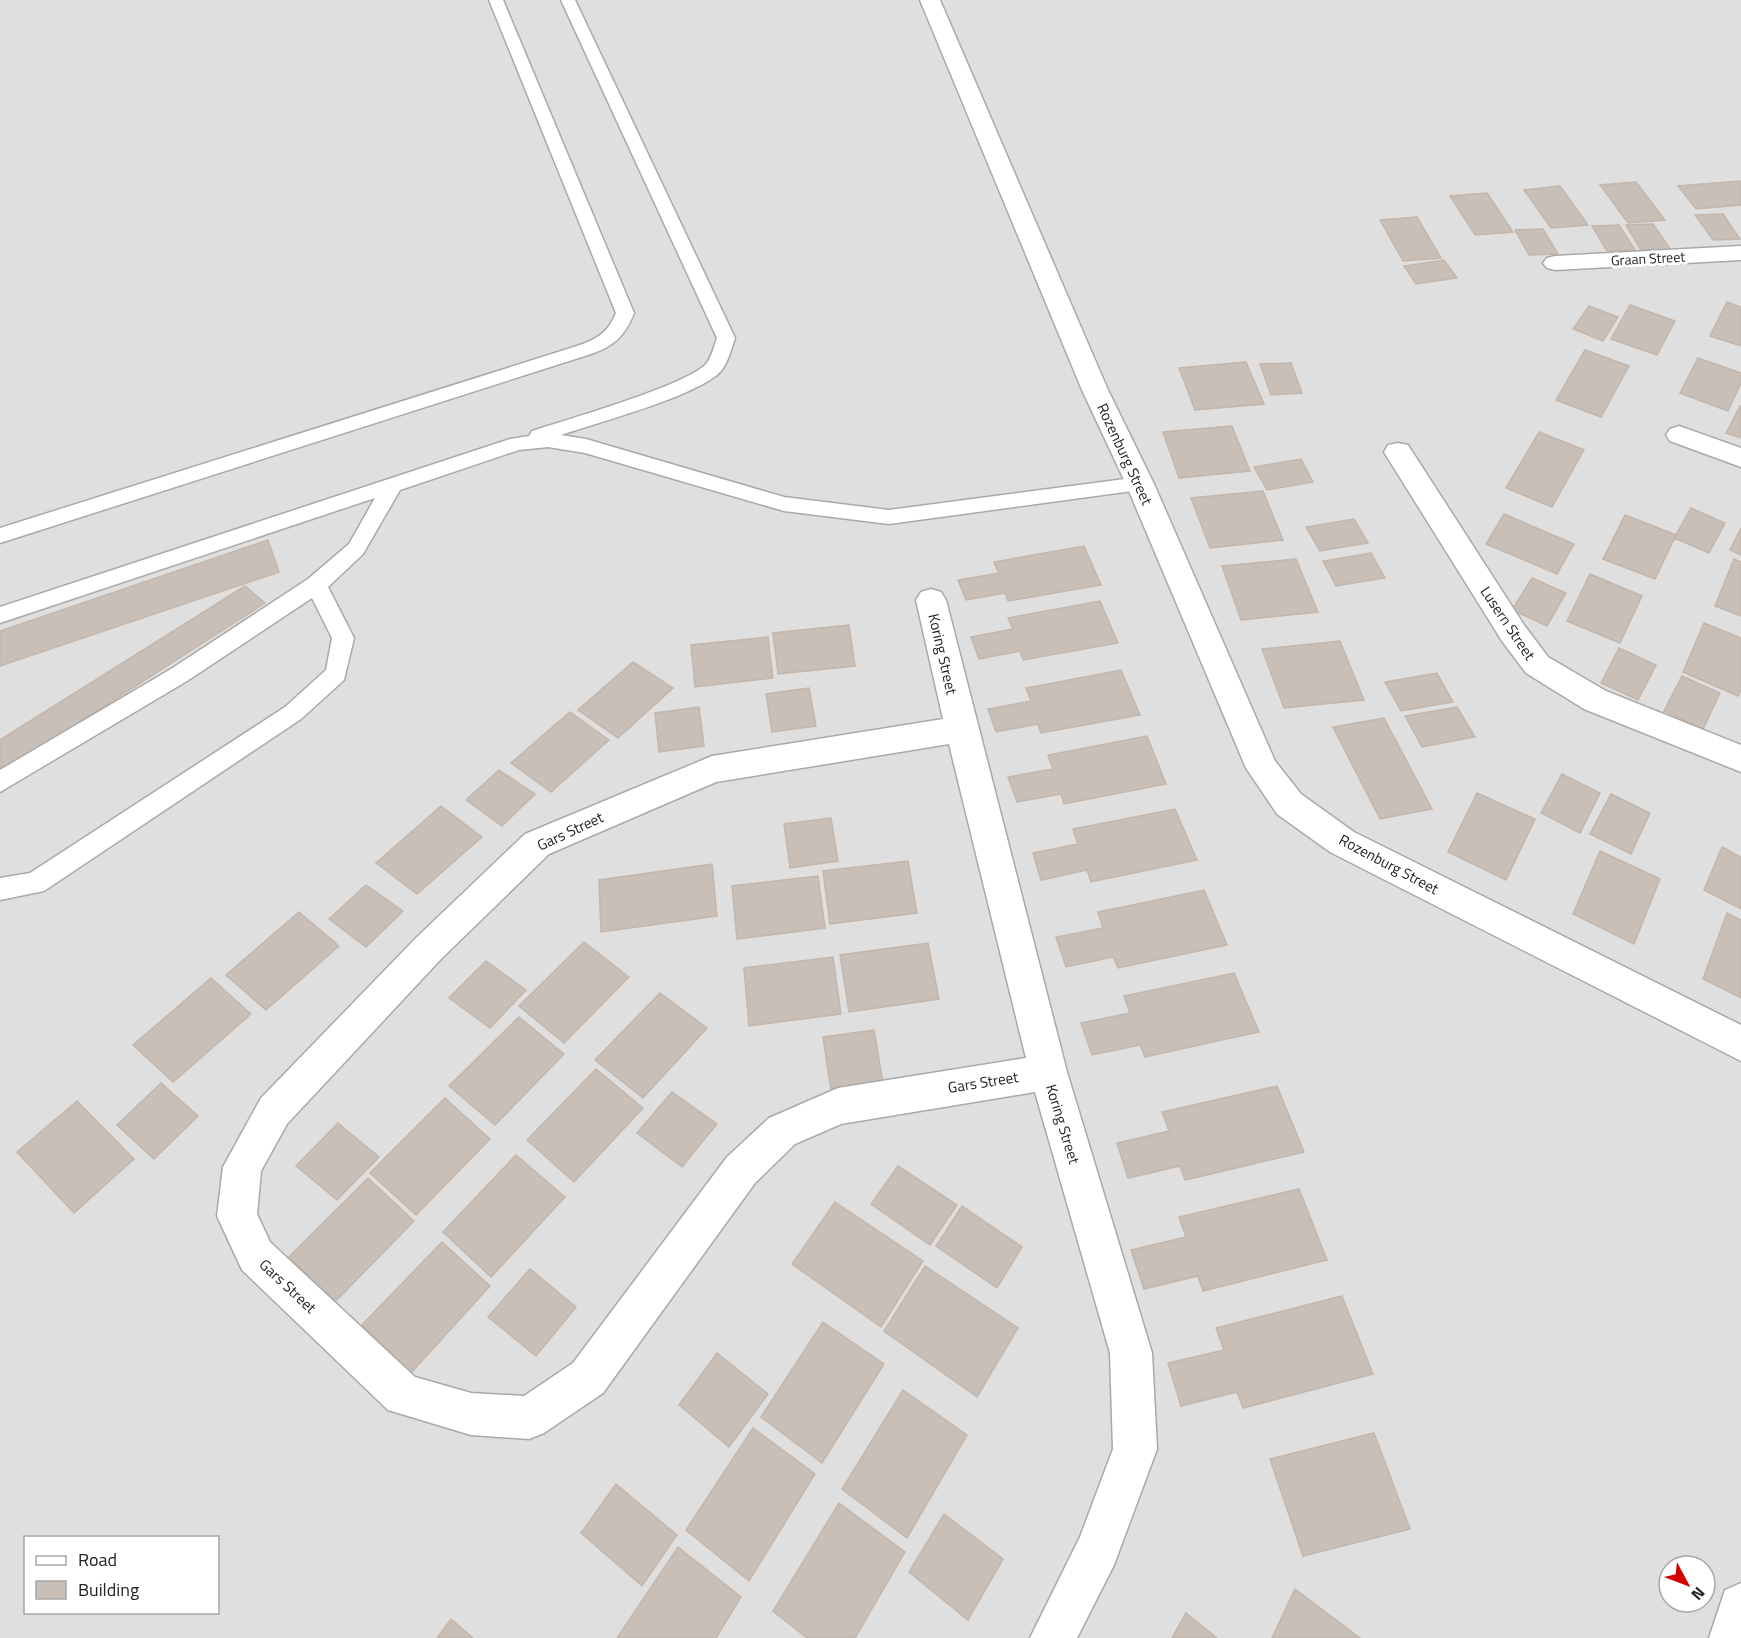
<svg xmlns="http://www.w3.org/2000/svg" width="1741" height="1638" font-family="'Titillium Web',sans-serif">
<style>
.residential{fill:#e0dfdf;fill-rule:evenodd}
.building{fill:#c7bfb8;stroke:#c4b6ab;stroke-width:1.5}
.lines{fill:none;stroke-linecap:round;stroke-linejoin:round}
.lane-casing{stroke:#a9a9a9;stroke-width:3}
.street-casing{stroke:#a9a9a9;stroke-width:3}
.lane{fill:#fff;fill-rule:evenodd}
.street{fill:#fff;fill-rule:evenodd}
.labels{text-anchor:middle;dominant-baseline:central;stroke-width:6;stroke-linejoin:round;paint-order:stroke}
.far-street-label{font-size:14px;fill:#222;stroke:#fff}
.street-label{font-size:15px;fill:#222;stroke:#fff}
</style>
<rect width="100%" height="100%" fill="#f2efe9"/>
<path class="residential" d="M0,0H1741V1638H0ZM26,1538H218V1612H26ZM1669,1566H1705V1602H1669Z"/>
<path class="building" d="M1740,181L1741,205L1696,209L1678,186Z
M1636,182L1665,220L1628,223L1600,185Z
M1560,186L1588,225L1551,228L1524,190Z
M1487,193L1513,232L1475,235L1450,196Z
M1723,214L1740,239L1713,240L1695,215Z
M1417,217L1441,258L1403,261L1380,220Z
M1653,224L1670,249L1641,250L1626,225Z
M1619,225L1635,250L1607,251L1592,226Z
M1543,229L1558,254L1529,255L1515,230Z
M1444,260L1457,278L1416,284L1404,266Z
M1727,302L1741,307V346L1710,336Z
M1630,305L1675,321L1657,355L1611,339Z
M1589,306L1618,317L1603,341L1573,329Z
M1585,350L1629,366L1601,417L1556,400Z
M1698,358L1741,373V383L1728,411L1680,393Z
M1246,362L1264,404L1195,410L1179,368Z
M1291,363L1302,393L1271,395L1260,364Z
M1740,406L1741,407V438L1726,433Z
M1232,426L1250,471L1179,478L1163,432Z
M1539,432L1584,450L1552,507L1506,488Z
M1301,459L1313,482L1267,490L1254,467Z
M1263,491L1283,540L1210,548L1191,498Z
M1691,508L1725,523L1709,553L1674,538Z
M1504,514L1574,544L1557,574L1486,544Z
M1625,515L1676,535L1655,579L1603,559Z
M1354,519L1368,543L1320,551L1306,527Z
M1741,528V555L1730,550Z
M268,540L279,572L0,666V631Z
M1084,546L1101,585L1008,601L1005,593L966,600L958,580L999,573L994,562Z
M1371,553L1385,578L1336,586L1323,561Z
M1296,559L1318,612L1241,620L1222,566Z
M1734,559L1741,562V616L1715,606Z
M1590,574L1642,596L1620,643L1567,621Z
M1532,578L1566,593L1547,626L1512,610Z
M245,586L265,603L0,773V740Z
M1100,601L1118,643L1023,660L1020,651L979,659L971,637L1013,629L1008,618Z
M1704,623L1741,638V690L1738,696L1683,672Z
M849,625L855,666L778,674L773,633Z
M768,637L773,678L695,687L691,645Z
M1340,641L1364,700L1284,708L1262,649Z
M1619,648L1656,665L1638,700L1601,683Z
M633,662L673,688L618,738L578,710Z
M1121,670L1140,715L1041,733L1038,724L996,732L988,709L1031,701L1026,688Z
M1437,673L1453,702L1401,711L1385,682Z
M1682,676L1720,693L1703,729L1664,711Z
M809,688L816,726L772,732L766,694Z
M699,707L704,746L659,752L655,713Z
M1457,707L1475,737L1422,747L1405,716Z
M570,712L609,740L551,792L511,763Z
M1384,718L1432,809L1380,819L1333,727Z
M1147,736L1166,784L1064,804L1061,794L1017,802L1008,777L1053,769L1048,755Z
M499,770L535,794L502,826L466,800Z
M1562,774L1600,793L1580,833L1541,813Z
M1477,793L1535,819L1506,880L1448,852Z
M1611,794L1650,813L1631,854L1590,834Z
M441,806L482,837L417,894L376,863Z
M1175,809L1197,860L1091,882L1087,870L1041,880L1033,853L1078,844L1073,829Z
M831,818L838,861L790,868L784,824Z
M1722,847L1741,857V909L1704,890Z
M1600,851L1660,879L1634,944L1573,914Z
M908,861L917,913L830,924L823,871Z
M712,864L717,916L601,932L599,880Z
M818,876L825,928L737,939L732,886Z
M366,885L403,911L366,947L329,919Z
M1204,890L1227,945L1118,968L1113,957L1066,967L1056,937L1103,928L1098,912Z
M299,912L339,946L266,1010L226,975Z
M1727,913L1741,920V998L1703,979Z
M584,942L629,977L564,1043L519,1006Z
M928,943L939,999L849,1012L840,955Z
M833,957L841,1014L749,1026L744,968Z
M486,961L526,990L490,1028L449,998Z
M1234,973L1259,1032L1145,1057L1140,1045L1092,1055L1081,1023L1130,1013L1124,996Z
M211,978L251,1014L173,1082L133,1045Z
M660,993L707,1028L643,1098L595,1060Z
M519,1017L564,1054L495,1125L449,1086Z
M874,1030L883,1083L831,1090L823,1037Z
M596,1069L643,1108L574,1182L527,1140Z
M161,1083L198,1116L154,1159L117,1125Z
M1277,1086L1304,1152L1185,1180L1180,1166L1128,1178L1117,1143L1169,1131L1162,1112Z
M672,1092L717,1124L682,1167L637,1133Z
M445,1098L490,1139L416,1215L370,1173Z
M77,1101L134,1159L74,1213L17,1152Z
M338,1123L379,1157L337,1200L296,1166Z
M516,1155L565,1197L491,1277L443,1232Z
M898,1166L957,1205L930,1245L871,1204Z
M368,1178L414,1221L335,1302L289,1257Z
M1299,1189L1327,1260L1203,1291L1198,1276L1144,1289L1131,1250L1186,1237L1179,1217Z
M835,1202L923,1261L881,1327L792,1264Z
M962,1206L1022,1247L997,1288L936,1246Z
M442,1242L490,1286L411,1373L362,1325Z
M925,1266L1018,1328L977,1397L884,1331Z
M530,1269L576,1307L536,1356L488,1317Z
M1342,1296L1373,1374L1243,1408L1237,1392L1181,1406L1168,1363L1224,1350L1216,1328Z
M823,1322L884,1364L822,1463L761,1417Z
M717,1353L768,1394L729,1447L679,1405Z
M903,1390L967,1435L907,1538L842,1489Z
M753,1428L815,1474L749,1581L686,1530Z
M1374,1433L1410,1529L1303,1556L1270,1459Z
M616,1484L677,1535L642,1586L581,1533Z
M839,1503L905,1552L855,1638H807L773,1611Z
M944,1514L1003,1559L968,1620L909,1572Z
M678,1547L741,1597L716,1638H617Z
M1295,1589L1360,1638H1272Z
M1186,1613L1217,1638H1172Z
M451,1619L473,1638H437Z"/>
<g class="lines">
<g class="lane-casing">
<path id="lane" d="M489,0H503L634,313C625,336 614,346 591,354L0,543V528L577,346C597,339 608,333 616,313Z
M561,0H575L735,338C731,350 727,367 717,375C684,400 602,421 561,435L586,439L784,497L889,510L1140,477L1147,479L1150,484L1147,489L889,524L784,511L585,453L548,447L519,450L400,490L363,554L328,587L354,638L344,680L301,719L44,891L0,900V878L30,873L285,707L326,670L332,638L312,598L187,681L0,792V770L171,669L308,579L349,544L375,498L0,623V607L510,439L529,436L532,431C566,420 687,385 706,364C712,357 714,346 717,338Z"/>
</g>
<g class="street-casing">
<path id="street" d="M920,0H940L1108,390L1154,484L1275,761L1301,794L1354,832L1741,1025V1061L1330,852L1277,814L1246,768L1126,484L1082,390Z
M1741,246V260L1555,270L1547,268L1543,263L1547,258L1555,256Z
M1679,426L1741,448V467L1670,441L1666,435L1670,429Z
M1398,443L1408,445L1524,625L1548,657L1606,691L1741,745V772L1584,709L1526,673L1502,641L1384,452L1388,445Z
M931,589L941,592L946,600L1067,1072L1152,1353L1157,1449L1114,1565L1077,1638H1030L1080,1537L1113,1449L1110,1353L1035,1092L841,1124L795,1144L755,1183L603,1393L544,1433L529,1439L471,1435L388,1410L242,1270L217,1216L223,1167L261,1098L417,937L525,834L712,756L943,719L916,600L921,592ZM949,744L1026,1058L838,1088L769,1118L727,1157L573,1363L524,1396L471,1393L415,1377L270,1242L257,1214L261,1171L287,1124L441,959L549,854L716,782Z
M1741,1583V1638H1709L1725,1590Z"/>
</g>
<use href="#lane" class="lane"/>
<use href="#street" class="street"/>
</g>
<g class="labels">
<g class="far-street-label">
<text transform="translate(1648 258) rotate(-3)">Graan Street</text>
</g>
<g class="street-label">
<text transform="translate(1125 454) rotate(65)">Rozenburg Street</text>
<text transform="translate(1508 623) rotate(56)">Lusern Street</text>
<text transform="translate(943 654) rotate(77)">Koring Street</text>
<text transform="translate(570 831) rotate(-25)">Gars Street</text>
<text transform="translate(1389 864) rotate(28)">Rozenburg Street</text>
<text transform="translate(983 1082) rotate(-9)">Gars Street</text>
<text transform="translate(1063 1124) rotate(73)">Koring Street</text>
<text transform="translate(288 1286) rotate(43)">Gars Street</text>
</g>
</g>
<rect x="24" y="1536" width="195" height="78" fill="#ffffff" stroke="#a7a7a7" stroke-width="1.5"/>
<rect x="36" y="1556" width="30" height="9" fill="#ffffff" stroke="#a7a7a7" stroke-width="1.5"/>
<text x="78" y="1566" font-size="18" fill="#222222">Road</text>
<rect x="36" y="1581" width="30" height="18" fill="#c7bfb8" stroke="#a7a7a7" stroke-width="1.5"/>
<text x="78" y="1596" font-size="18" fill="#222222">Building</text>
<g transform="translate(1687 1584) rotate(131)"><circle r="28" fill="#ffffff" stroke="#a7a7a7" stroke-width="1.5"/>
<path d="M0-4.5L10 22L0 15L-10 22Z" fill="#d40000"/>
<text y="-9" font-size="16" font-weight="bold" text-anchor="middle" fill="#222222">N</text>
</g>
</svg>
